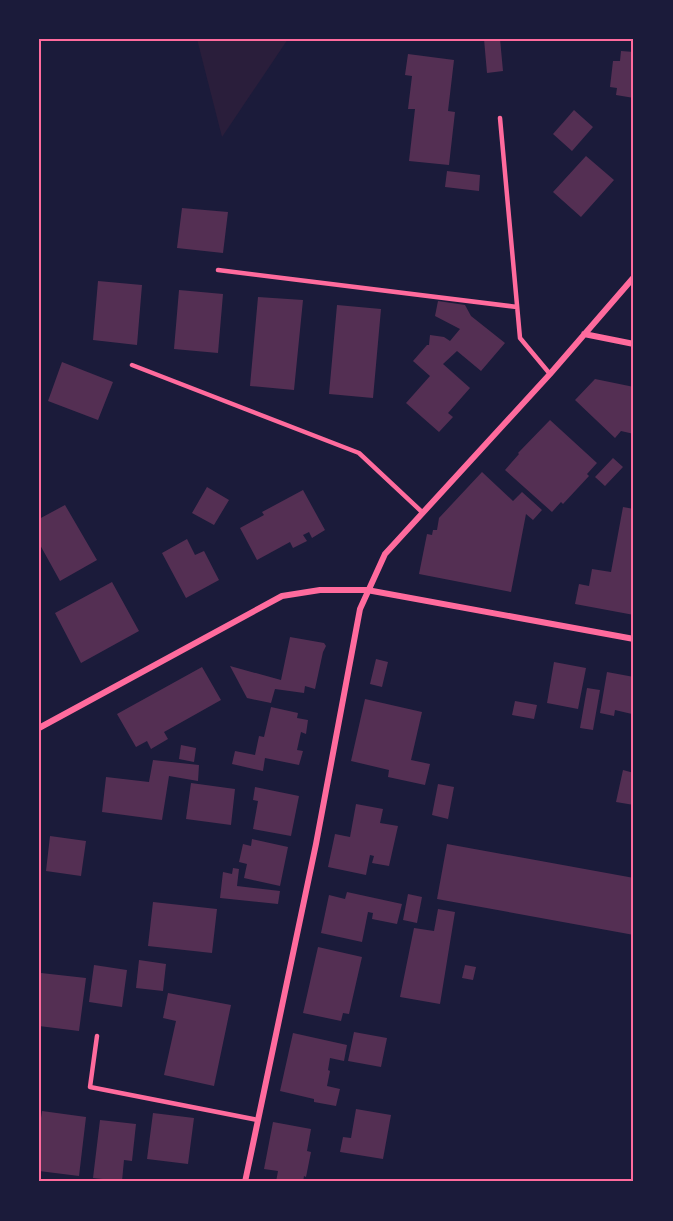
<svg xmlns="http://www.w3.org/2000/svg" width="673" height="1221" font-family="Poppins,sans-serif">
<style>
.green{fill:#2a1e3b}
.building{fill:#542f53}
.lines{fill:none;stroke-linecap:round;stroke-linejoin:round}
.service{stroke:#ff6b9d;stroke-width:4.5}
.minor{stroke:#ff6b9d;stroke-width:6}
.neatline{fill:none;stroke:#ff6b9d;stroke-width:2}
</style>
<rect width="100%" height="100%" fill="#1b1b3a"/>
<path class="green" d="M197,39H288L222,137Z"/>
<path class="building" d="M484,39H500L503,71L487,73Z
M621,51L634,52V98L616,95L617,88L610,87L613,61H620Z
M408,54L454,60L448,111L455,112L449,165L409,161L415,109H408L412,76L405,75Z
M574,110L593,127L572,151L553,134Z
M586,156L614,180L581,217L553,192Z
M447,171L480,175L479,191L445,187Z
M182,208L228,212L223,253L177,248Z
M98,281L142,285L137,345L93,340Z
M179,290L223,294L218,353L174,349Z
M258,297L303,300L294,390L250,386Z
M438,301L465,305L471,316L505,343L481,371L457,351L443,364L470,388L448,413L453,417L439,432L406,403L430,376L413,361L427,345H429L430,335L444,337L450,341L460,329L435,316Z
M337,305L381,309L373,398L329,394Z
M62,362L113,382L98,420L48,401Z
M595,379L634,387V434L621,431L615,438L575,400Z
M550,420L597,463L587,474L589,476L563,504L561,502L552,512L505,470L519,454L518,453Z
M613,458L623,467L605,486L595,477Z
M482,472L513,501L522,492L542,510L533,520L526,514L511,592L419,574L427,534L432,535L433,530H437L439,518Z
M207,487L229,500L214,525L192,513Z
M303,490L325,530L312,538L309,532L303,535L307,541L293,548L290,542L257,560L240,528L264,515L262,512Z
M65,505L97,560L60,581L39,543V519Z
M623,507L634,509V615L575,604L579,584L589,586L592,569L611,572Z
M187,539L195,555L204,551L219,580L186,598L162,553Z
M112,582L139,631L81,663L55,613Z
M290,637L324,643L326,646L323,652L315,689L305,686L304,693L275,689L271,703L247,698L230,666L281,680Z
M376,659L388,662L382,687L370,684Z
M554,662L586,668L578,709L547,703Z
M202,667L221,700L164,732L168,739L151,749L147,741L136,747L117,714Z
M607,672L634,677L632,714L615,710L614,716L600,713Z
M587,688L600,690L593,730L580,728Z
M365,699L422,712L411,760L430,764L425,785L388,777L389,770L351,761Z
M515,701L537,705L534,719L512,715Z
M271,707L298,713L297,718L308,720L306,734L301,732L297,750L303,751L299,765L265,758L263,771L232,764L235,751L255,755L259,736L264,737Z
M181,745L196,748L194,762L179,759Z
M153,760L199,765L198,781L169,776L162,820L102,812L106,777L149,782Z
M623,770L634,773V805L616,802Z
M191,783L235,789L231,825L186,819Z
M438,784L454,787L448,819L432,815Z
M255,787L299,796L291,836L253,829L258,801L253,800Z
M356,804L383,809L380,823L398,826L389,866L372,863L374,856L370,855L366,875L328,867L335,834L350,837Z
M50,836L86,841L81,876L46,871Z
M252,839L288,847L280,886L244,878L247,864L239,862L243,844L251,846Z
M447,844L634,878V935L437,899Z
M233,868L239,869L237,886L280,891L278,904L220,898L223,872L232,874Z
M347,892L402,904L397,924L372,919L373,913L368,912L362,942L321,933L329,895L345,899Z
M408,894L422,897L417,923L403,920Z
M153,902L217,909L212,953L148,946Z
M438,909L455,912L440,1004L400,997L414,928L434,931Z
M318,947L362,957L349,1014L343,1013L341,1021L303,1013Z
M139,960L166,964L163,991L136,988Z
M94,965L127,970L122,1007L89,1002Z
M465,965L476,967L473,980L462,978Z
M41,973L86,978L79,1031L39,1026Z
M168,993L231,1005L214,1086L164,1075L176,1021L163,1018Z
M354,1032L387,1038L381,1067L348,1061Z
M293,1033L347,1045L344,1061L330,1058L328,1070L330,1071L327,1086L340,1089L336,1106L314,1102V1099L280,1091Z
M356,1109L391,1115L383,1159L340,1152L343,1137L351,1138Z
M42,1111L86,1117L79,1176L39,1171V1132Z
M153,1113L194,1118L188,1164L147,1159Z
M100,1120L136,1124L132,1161L124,1160L122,1181L93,1178Z
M273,1122L311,1129L307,1151L311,1152L306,1177L304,1176L303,1182H276L278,1171L264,1169Z"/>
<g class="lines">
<path class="service" d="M500,118L520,338L550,374
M218,270L517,307
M132,365L359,453L422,512
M97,1036L90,1087L258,1120"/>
<path class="minor" d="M584,334L634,344
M39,728L282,596L320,590H367L634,639
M245,1182L316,844L360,609L385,554L550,374L634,277"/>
</g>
<rect width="673" height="1221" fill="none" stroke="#1b1b3a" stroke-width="81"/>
<rect x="40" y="40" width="592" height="1140" class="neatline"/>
</svg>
